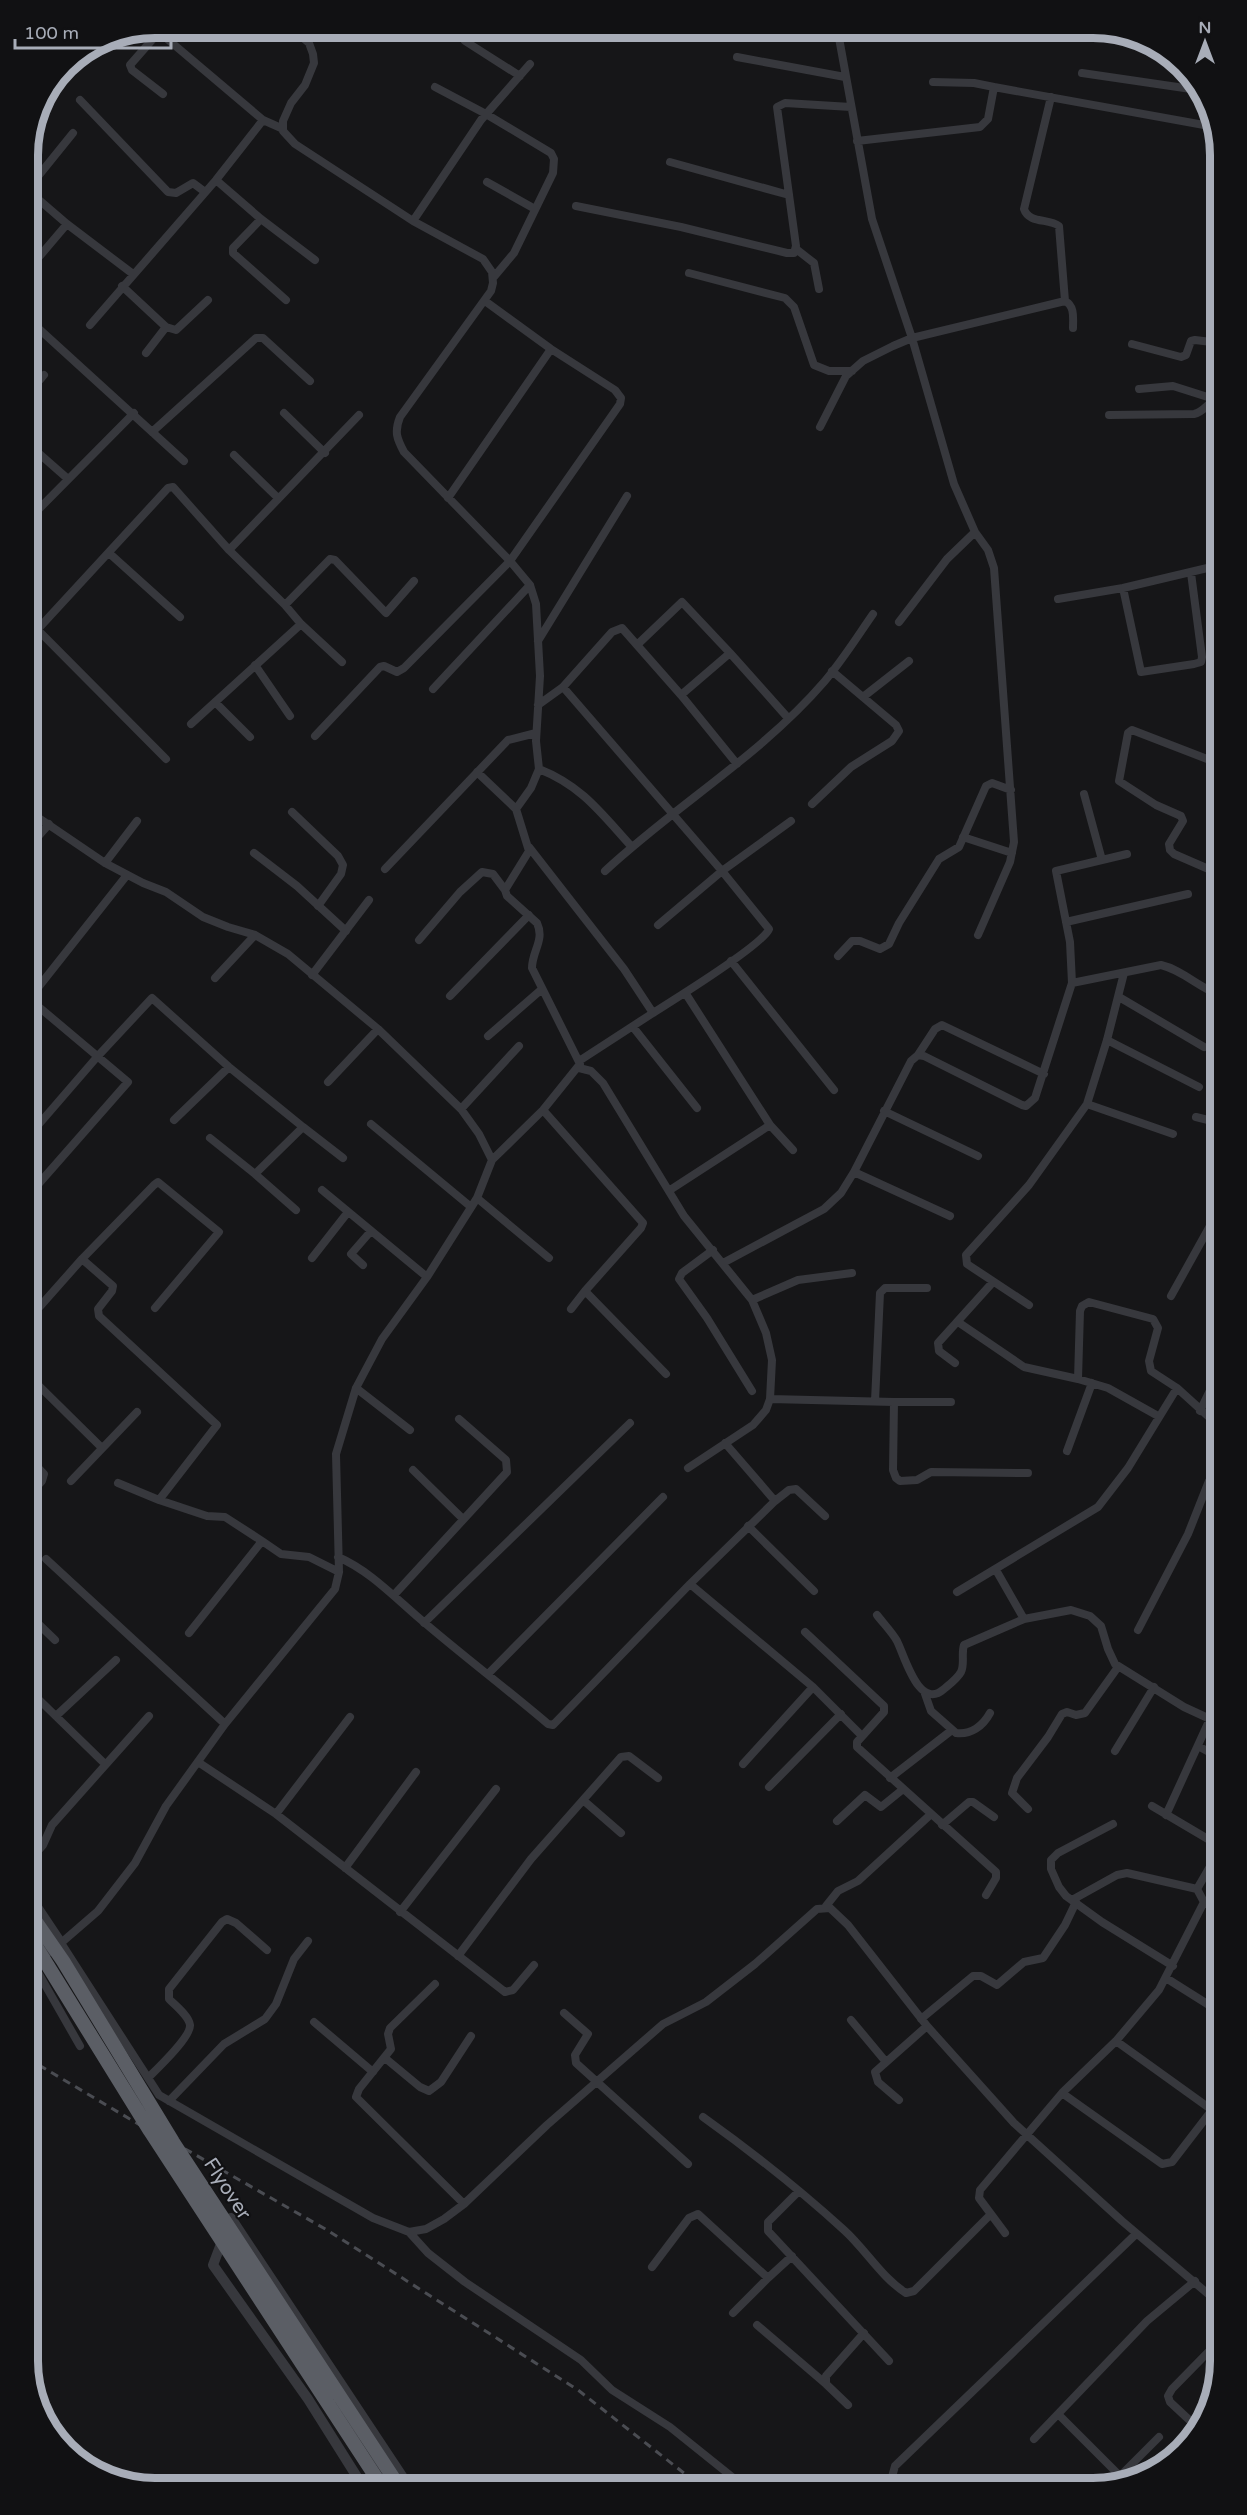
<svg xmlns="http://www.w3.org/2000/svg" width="1247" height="2515" font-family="'Varela Round',sans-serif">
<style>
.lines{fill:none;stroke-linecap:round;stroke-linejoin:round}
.minor{stroke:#37383d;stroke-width:8}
.tertiary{stroke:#37383d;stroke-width:10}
.rail{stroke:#4a4c52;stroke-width:3;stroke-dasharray:8 6;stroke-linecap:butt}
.trunk-bridge{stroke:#5b5e65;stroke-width:14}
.labels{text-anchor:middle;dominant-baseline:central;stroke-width:4.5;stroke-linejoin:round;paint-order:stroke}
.street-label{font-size:20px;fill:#a8adb8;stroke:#111113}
.rim{fill:none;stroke:#a8adb8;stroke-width:8}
</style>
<rect width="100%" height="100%" fill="#161618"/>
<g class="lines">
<path class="minor" d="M290,27L309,43L313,54L314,63L305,85L291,103L283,121V131L295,144L413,221L483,259L492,272L493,283L491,291L400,417C394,432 397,439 404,452L510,561L530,585L536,604L540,676L536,741L539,769L531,788L516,809L529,851L505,890L507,896L537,923C545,940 532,951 532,968L580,1064L543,1110L492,1160L477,1198L427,1277L382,1339L356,1388L336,1454L339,1572L335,1589L225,1724L166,1806L135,1863L98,1911L61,1943L159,2095L373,2218L409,2232L426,2229L444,2219L464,2204L547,2125L663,2024L706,2002L755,1964L817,1909L830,1908L848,1925L927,2026L1014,2123L1122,2221L1220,2304
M837,27L872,219L912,338L954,484L975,532L988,550L994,568L1014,842L1010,862L978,935
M465,41L520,76
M737,57L845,77
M1082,73L1198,90
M933,82L974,83L994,87
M435,87L486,114L551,153L554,159L553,173L514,253L493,278
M163,94L132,70L130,65L159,32L263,120
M1051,97L1024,209C1029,224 1049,218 1059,226L1065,301
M80,100L168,192L176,193L193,183L205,192
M73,133L31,185V193L67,224L133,274
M857,141L980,127L988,119L994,87L1215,127
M670,162L789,195
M216,180L261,219L315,260
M487,182L535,209
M576,206L681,227L787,253H794L796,246L777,107L785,103L851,107
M261,219L233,248V253L286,300
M413,221L481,120L530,64
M796,249L814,263L819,289
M33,264L67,224
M689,273L785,298L794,307L814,365L829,371H852
M122,286L166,327L146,353
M27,318L184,461
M90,325L216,180L263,120L281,128
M166,327L176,330L208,300
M1132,344L1181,357L1186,355L1191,341L1195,340L1220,343
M1139,389L1173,386L1214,399
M27,395L44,375
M284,413L325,453
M1109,415L1194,414C1205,412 1209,400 1220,398
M820,427L846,376L863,361L893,346L912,338L1065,301C1075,306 1073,318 1073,328
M152,432L256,338H263L310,381
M27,443L68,479
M234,455L278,498
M448,498L551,349
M27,521L134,413
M229,550L359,415
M109,553L180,617
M1123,588L1141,672L1194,664L1201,662L1202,657L1191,573
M1058,599L1123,588L1220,565
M285,605L330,559L335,560L386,613L414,581
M27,619L166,759
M899,622L947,559L975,532
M38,629L168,488L173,487L229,550L285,605L301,624L342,662
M538,641L627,496
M638,644L682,602L730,653
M255,665L290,716
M563,687L722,871L769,929C763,945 672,1001 653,1013
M433,689L530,585
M681,695L730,653L788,718
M863,697L909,661
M215,702L250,737
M538,705L563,687L612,632L622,628L681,695L737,764
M191,724L301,624
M315,736L380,667L384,666L397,672L404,668L510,561L620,404L621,398L615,390L551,349L485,301
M539,769C582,786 601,813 631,846
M477,772L516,809
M1084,794L1102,860
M812,804L851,767L892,741L899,731L896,725L832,671
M27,810L105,863L143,883L166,892L203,917L228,927L255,935L288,954L378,1029L461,1109L479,1134L492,1160
M292,812L338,856L343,865L341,874L318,906
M963,837L1012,853
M529,847L624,969L653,1013L579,1061
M27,849L49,824
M254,853L297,886L346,931
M105,863L137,821
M385,869L508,740L536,733
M605,871C676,805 761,755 824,682C842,661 857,637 873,614
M1220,874L1174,854L1170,850L1169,844L1183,821L1181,816L1156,805L1119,781L1128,733L1132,730L1220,764
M1066,922L1188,894
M658,925L722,871L791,821
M419,940L460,892L482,872L493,874L505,890
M838,956L852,941H860L880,949L889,944L899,923L939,859L959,847L986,786L992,783L1011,790
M731,961L834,1090
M312,975L369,900
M215,978L255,935
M1072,983L1161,965C1183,970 1199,988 1220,995
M686,994L770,1125L793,1150
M450,996L529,915
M1119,997L1204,1047
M29,999L127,875
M633,1027L697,1108
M488,1036L542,989
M1107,1040L1199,1087
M918,1055L935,1029L942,1025L1044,1074
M579,1068L591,1071L603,1083L684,1216L752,1300L766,1333L772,1360L770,1399L766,1410L753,1425L688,1468
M328,1082L378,1029
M1087,1104L1173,1134
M461,1109L519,1046
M543,1110L643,1223L641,1228L585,1291L571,1309
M884,1111L978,1156
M1196,1117L1220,1123
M174,1120L229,1067
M371,1124L471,1207
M303,1127L343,1158
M27,1138L97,1057L152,998L229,1067L303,1127L255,1174L296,1210
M210,1138L255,1174
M854,1172L950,1216
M322,1190L427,1277
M670,1190L770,1125
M27,1197L128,1082L27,997
M477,1198L549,1258
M713,1250L682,1273L679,1279L707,1318L752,1391
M312,1258L348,1212
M82,1259L113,1286L112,1291L98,1309L99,1316L217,1425L159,1500L118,1483
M723,1263L824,1209L841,1193L854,1172L911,1061L918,1055L924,1056L1022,1105L1026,1106L1035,1098L1072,983L1070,942L1056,871L1127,854
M363,1265L351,1254L371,1231
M585,1291L666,1374
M1171,1296L1220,1208
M752,1300L798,1280L852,1273
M1029,1305L967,1264L966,1255L1029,1185L1087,1104L1107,1040L1124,973
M27,1321L82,1259L154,1185L158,1182L219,1232L155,1308
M958,1322L1024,1367L1078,1379L1108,1388L1158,1416
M955,1363L939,1351L938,1343L993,1282
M27,1374L101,1447
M1078,1379L1080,1311L1082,1306L1089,1302L1153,1319L1158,1328L1149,1361L1151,1371L1177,1388L1220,1427
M356,1388L410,1430
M770,1399L894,1402L893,1470L896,1478L900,1481L917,1480L931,1472L1028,1473
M875,1401L880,1293L885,1288H927
M894,1402H951
M1200,1411L1220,1370
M725,1443L775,1501L789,1490L796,1489L825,1516
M1067,1451L1092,1383
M413,1470L463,1519
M71,1481L137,1412
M27,1497L42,1481L44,1474L27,1456
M159,1500L207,1516L225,1517L262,1541L189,1633
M748,1526L814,1591
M262,1541L281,1554L309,1557L339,1572
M338,1557C371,1571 398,1601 426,1624C466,1658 508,1690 548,1724L553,1725L690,1584L775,1501
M46,1559L225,1724
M996,1570L1024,1619L1071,1610L1090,1616L1101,1626L1108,1649L1115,1664L1184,1707L1210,1719L1220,1700
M690,1584L813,1687L862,1736
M957,1592L1098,1507L1128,1468L1177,1388
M394,1595L507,1472L506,1460L459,1419
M27,1613L55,1640
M877,1615C883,1623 892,1632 897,1641C905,1657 919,1711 944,1689C950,1684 957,1679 961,1672C965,1664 961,1654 964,1645L1024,1619
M424,1623L630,1423
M1138,1630L1188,1534L1209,1481L1220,1472
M805,1632L884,1706V1712L857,1742V1747L996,1872V1878L986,1895
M488,1674L663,1497
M27,1688L105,1764
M924,1691L931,1711L956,1733C971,1735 983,1726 990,1713
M56,1716L116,1660
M1198,1746L1220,1758
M1115,1751L1154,1687
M198,1762L276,1814L505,1992L513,1990L534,1965
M743,1764L813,1687
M890,1778L952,1730
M769,1787L841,1714
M583,1800L621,1833
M1028,1809L1012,1793L1017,1778L1048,1737L1062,1714L1067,1712L1076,1715L1085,1713L1118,1667
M276,1814L350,1717
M1166,1815L1210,1719
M837,1821L865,1795L881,1807L902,1790
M1113,1824L1058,1853L1051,1860V1869L1059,1887L1066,1896L1102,1922L1173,1966
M942,1825L969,1802H973L994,1817
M27,1863L43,1845L52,1825L149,1716
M345,1868L416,1772
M1072,1900L1117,1875L1127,1873L1197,1889
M1204,1902L1220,1912
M826,1906L838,1891L858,1881L930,1815
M400,1912L496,1789
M458,1956L531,1859L621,1757L629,1756L658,1778
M32,1962L80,2046
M1166,1978L1220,2012
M435,1984L390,2028L388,2034L391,2049L359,2089L356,2097L464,2204
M564,2013L588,2034L575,2055L576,2063L688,2164
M921,2019L973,1976H981L997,1985L1024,1962L1043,1958L1065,1925L1076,1902
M851,2020L886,2062
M314,2022L373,2072
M385,2058L420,2087L429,2091L441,2082L471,2036
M148,2078C157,2069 191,2037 190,2025C189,2016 175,2005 169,1999V1989L222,1922L227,1919L236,1923L267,1950
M1062,2093L1162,2164L1172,2162L1212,2110L1116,2041
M899,2100L878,2082L875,2072L927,2026
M169,2101L224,2044L265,2019L276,2004L294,1959L308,1941
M1212,2110L1220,2098
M703,2117C752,2152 800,2190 844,2230C866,2250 882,2278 906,2293L914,2291L991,2214
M798,2192L768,2222V2231L889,2361
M409,2232L428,2253L465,2282L581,2360L612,2390L670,2427L746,2488
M1005,2233L979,2198L980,2190L1062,2093L1116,2041L1159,1990L1204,1902L1197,1889L1219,1851L1218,1845L1152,1806
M652,2267L689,2218L698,2214L768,2278L792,2256
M733,2313L768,2278
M757,2325L826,2384
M848,2405L826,2384V2376L864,2333
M1058,2414L1120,2476L1159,2437
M1199,2429L1170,2402L1168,2396L1172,2389L1220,2340
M1034,2439L1147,2321L1195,2281
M1112,2484L1120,2476
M900,2488L892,2477L895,2466L1136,2234
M1013,2488L1015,2486"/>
<path class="tertiary" d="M27,1955L32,1962L61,1943L27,1892
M231,2218L410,2488
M224,2236L213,2265L308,2399L364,2488"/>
<path class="rail" d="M27,2058L150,2131L173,2142L327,2230L578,2390L703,2488"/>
<path class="trunk-bridge" d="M27,1909L63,1961L173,2142L400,2488
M27,1932L150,2131L383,2488"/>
</g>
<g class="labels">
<g class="street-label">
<text transform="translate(227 2189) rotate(57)">Flyover</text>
</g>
</g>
<path d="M0 0H1247V2515H0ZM155 38H1093A117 117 0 0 1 1210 155V2361A117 117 0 0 1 1093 2478H155A117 117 0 0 1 38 2361V155A117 117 0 0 1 155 38Z" fill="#111113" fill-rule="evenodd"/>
<path class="rim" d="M155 38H1093A117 117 0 0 1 1210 155V2361A117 117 0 0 1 1093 2478H155A117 117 0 0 1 38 2361V155A117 117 0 0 1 155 38Z"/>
<g transform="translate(1205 42)" stroke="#111113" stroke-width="4.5" paint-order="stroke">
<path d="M0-4.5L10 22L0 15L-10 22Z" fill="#a8adb8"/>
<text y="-9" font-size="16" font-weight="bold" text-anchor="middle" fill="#a8adb8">N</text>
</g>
<path d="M15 39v9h156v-9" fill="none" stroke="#a8adb8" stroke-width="3"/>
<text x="24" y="39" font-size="18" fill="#a8adb8" stroke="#111113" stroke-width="4.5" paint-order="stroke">100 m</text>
</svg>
